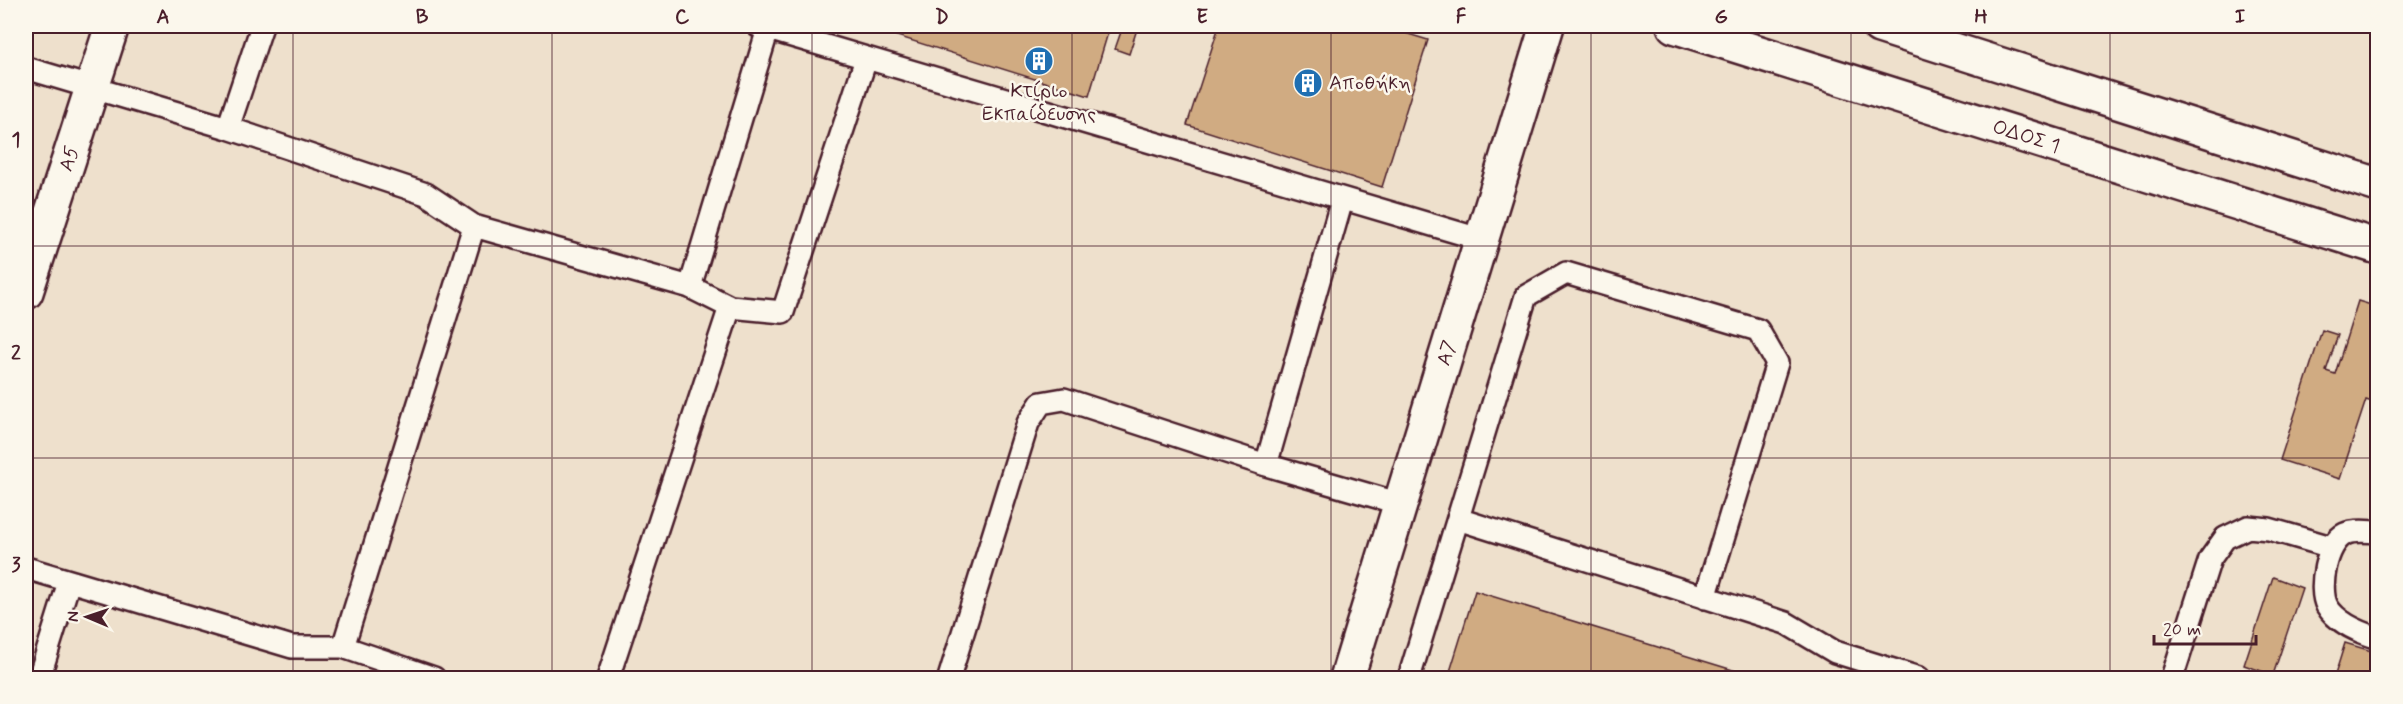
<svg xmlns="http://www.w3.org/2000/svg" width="2403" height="704" font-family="Mynerve,sans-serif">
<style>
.built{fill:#eee0cc}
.building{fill:#d0ab82;stroke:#4a1f2b;stroke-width:1.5}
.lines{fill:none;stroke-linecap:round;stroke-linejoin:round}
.service-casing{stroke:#4a1f2b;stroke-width:26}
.minor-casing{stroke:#4a1f2b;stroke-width:38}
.service{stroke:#fbf7ec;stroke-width:21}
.minor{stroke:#fbf7ec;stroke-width:33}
.grid{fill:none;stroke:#4a1f2b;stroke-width:1.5;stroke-opacity:0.55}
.labels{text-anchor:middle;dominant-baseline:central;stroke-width:5;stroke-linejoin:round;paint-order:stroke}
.poi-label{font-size:20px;fill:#4a1f2b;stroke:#fbf7ec;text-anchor:start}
.street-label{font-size:20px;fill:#4a1f2b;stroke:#fbf7ec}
.neatline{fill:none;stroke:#4a1f2b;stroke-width:2}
.grid-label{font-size:20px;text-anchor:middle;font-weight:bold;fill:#4a1f2b}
</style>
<rect width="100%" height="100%" fill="#fbf7ec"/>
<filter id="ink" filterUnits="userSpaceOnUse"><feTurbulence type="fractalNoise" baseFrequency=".0167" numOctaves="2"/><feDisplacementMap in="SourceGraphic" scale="12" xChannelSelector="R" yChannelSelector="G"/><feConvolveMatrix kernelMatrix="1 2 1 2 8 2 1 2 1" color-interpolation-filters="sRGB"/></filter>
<g filter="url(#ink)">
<path class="built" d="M26,26H2377V678H26Z"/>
<path class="building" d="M869,26H1110L1089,96L868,27Z
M1123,26H1138L1129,54L1115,49Z
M1219,26H1382L1428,40L1382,187L1187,125Z
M2358,301L2378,307V404L2366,400L2340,479L2280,460L2322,330L2338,335L2326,371L2335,374Z
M2273,577L2302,588L2273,675L2244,665Z
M1475,591L1759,678H1448Z
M2345,643L2378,653V678H2334Z"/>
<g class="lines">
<g class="service-casing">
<path id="service" d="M758,26L1483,240
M26,68L228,128L426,194L474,226L343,647H292L26,568
M228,128L262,26
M474,226L690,287L730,307L783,312L866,59
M690,287L768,29
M1266,465L1342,200
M1458,519L1786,623L1835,652L1919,678
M2378,533C2370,531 2353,530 2345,534C2326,543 2318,589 2327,606C2337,623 2359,632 2378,638
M343,647L434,678
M39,678L69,582
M608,678L730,307
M949,678L1028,423L1041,403L1064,399L1266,465L1401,504
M1409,678L1526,296L1566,273L1758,330L1777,363L1705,598
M2172,678L2210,559L2225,538L2248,527L2269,529L2331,547"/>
</g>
<g class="minor-casing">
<g id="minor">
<path id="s1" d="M1674,26L2378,247"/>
<path d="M1879,26L2378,185"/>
<path id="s2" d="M26,292L112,26"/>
<path id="s3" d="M1347,678L1547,26"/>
</g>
</g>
<use href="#service" class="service"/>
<use href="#minor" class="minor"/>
</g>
</g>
<path class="grid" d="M293,26V678M552,26V678M812,26V678M1072,26V678M1331,26V678M1591,26V678M1851,26V678M2110,26V678M26,246H2378M26,458H2378"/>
<defs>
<g id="building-disc" transform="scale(1.5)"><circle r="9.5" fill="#1f6fb2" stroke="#fbf7ec"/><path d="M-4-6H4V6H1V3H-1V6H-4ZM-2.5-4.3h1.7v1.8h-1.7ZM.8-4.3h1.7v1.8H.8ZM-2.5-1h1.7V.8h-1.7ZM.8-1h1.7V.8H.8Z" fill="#fff"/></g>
</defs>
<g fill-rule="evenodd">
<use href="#building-disc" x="1039" y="61"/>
<use href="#building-disc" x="1308" y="83"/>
</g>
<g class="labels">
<g class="poi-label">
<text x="1329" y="83">Αποθήκη</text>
<text x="1039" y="91" text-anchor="middle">Κτίριο<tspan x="1039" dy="23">Εκπαίδευσης</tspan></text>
</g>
<g class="street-label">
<text stroke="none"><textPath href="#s1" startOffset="369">ΟΔΟΣ 1</textPath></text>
<text stroke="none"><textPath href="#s2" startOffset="140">Α5</textPath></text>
<text stroke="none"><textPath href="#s3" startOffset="340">Α7</textPath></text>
</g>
</g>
<rect width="2403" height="704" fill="none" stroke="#fbf7ec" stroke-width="66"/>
<g transform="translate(87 617) rotate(272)" stroke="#fbf7ec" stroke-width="4.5" paint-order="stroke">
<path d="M0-4.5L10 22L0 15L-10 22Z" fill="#4a1f2b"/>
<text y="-9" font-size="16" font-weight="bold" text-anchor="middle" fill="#4a1f2b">N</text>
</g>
<path d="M2154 635v9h102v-9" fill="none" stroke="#4a1f2b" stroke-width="3"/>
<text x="2163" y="635" font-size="18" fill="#4a1f2b" stroke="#fbf7ec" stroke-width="4.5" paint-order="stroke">20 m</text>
<rect x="33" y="33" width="2337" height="638" class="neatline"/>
<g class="grid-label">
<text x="163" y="23">A</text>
<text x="422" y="23">B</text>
<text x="682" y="23">C</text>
<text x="942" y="23">D</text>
<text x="1202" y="23">E</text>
<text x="1461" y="23">F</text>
<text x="1721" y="23">G</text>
<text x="1981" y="23">H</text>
<text x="2240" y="23">I</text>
<text x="16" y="146">1</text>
<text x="16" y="359">2</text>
<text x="16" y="571">3</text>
</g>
</svg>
